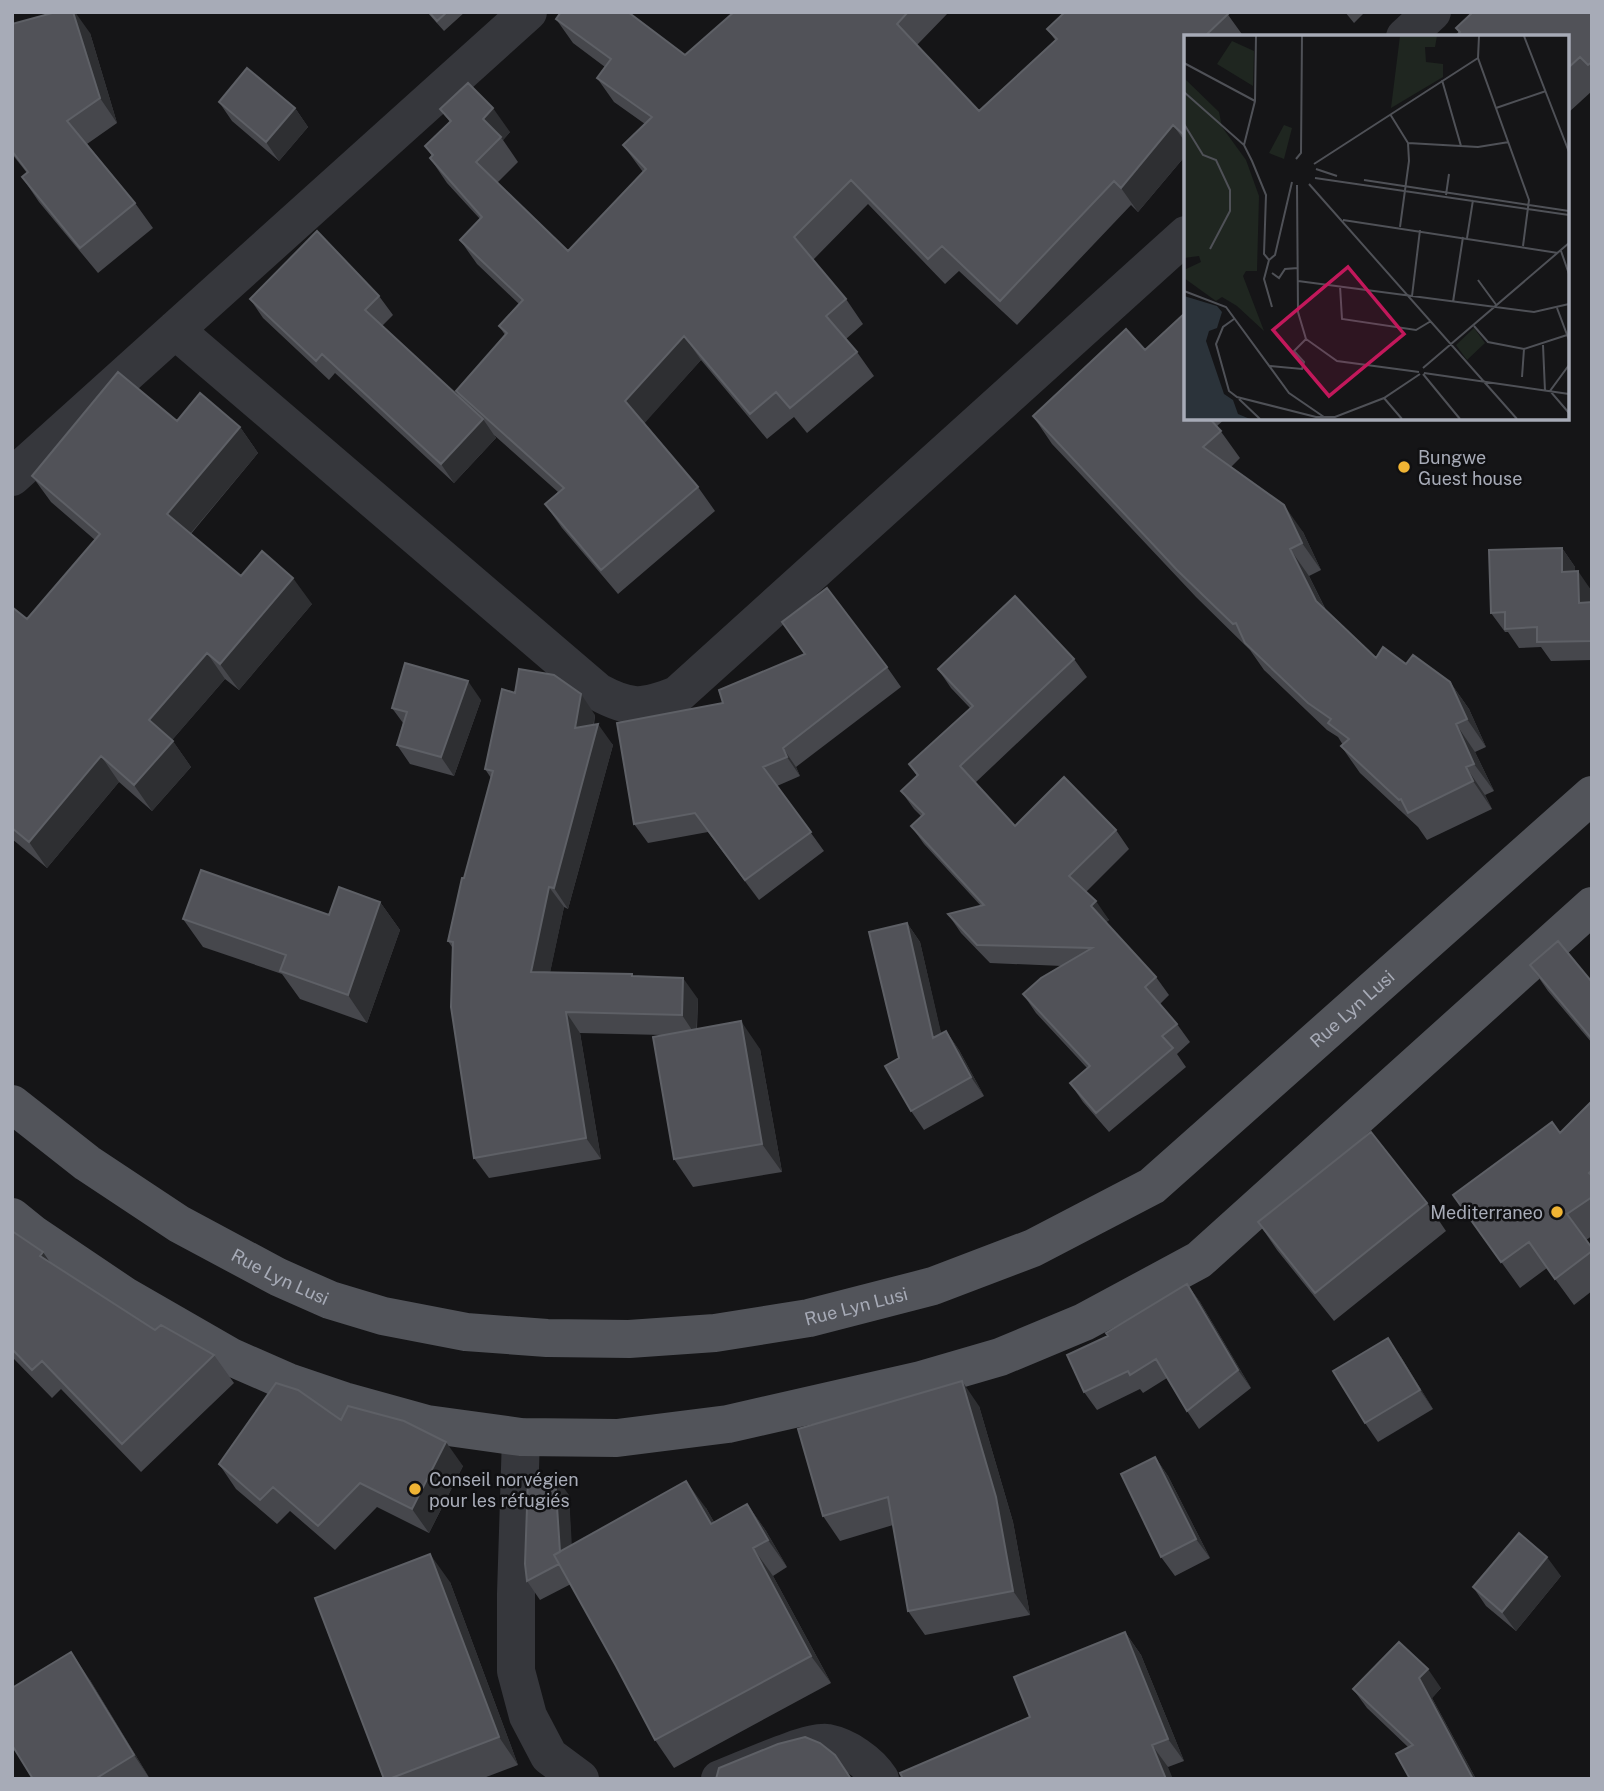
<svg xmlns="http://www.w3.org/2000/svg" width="1604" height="1791" font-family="'Public Sans',sans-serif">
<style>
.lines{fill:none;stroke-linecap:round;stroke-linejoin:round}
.minor{stroke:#36373c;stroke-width:38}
.major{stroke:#52545a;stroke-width:38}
.wall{fill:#46474c}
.shaded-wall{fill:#2e2f32}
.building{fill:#515258;stroke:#5e6066;stroke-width:2}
.poi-dot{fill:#f0b434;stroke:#101012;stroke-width:2.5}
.labels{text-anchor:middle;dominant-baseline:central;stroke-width:5;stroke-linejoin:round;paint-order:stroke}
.poi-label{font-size:18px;fill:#a7abb7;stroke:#101012;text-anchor:start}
.street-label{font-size:18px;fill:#a7abb7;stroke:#101012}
.inset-road{fill:none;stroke:#4f5157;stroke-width:2}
.view{fill:#c2185b;fill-opacity:0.15;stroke:#c2185b;stroke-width:3.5}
.inset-edge{fill:none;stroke:#a7abb7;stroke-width:3.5}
</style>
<rect width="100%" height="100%" fill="#151517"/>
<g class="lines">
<path class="minor" d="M1405,37L1432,12
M175,330L598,692C631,710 643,708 677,695L1186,235
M12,477L528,12
M521,1437L516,1594V1671L528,1716L549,1756L580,1779
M720,1779C742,1771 808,1740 827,1743C847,1747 869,1762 880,1779"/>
<g class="major">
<path id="s1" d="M12,1104L87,1163L179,1224L278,1277L330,1300L383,1316L466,1332L547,1338L629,1339L715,1333L809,1318L933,1286L1033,1248L1152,1186L1592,795"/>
<path d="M12,1217L33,1234L125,1296L231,1357L288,1382L344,1401L427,1424L521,1437L617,1438L728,1424L921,1380L1000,1357L1084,1322L1199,1260L1592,906"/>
</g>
</g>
<path class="wall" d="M427,12H465L444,31Z
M734,12H949L917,45L979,111L1056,41L1047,29L1226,12L1244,37H1186V155L1138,212L1131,205L1017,325L959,271L945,284L868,204L813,260L846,299L863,324L846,339L857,352L874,376L807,433L794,417L767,439L701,360L644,423L698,487L715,511L618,594L562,528L545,504L558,492L494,435L496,438L454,483L335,373L329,380L263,318L250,299L379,296L393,315L382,326L460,398L456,391L505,335L499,326L519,304L477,264L460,240L480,219L447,183L430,158L432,156L425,146L450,122L440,109L510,132L503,140L518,162L497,183L568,251L643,172L623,145L645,124L614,102L597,78L605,67L573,43L556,19L685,55Z
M1345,12H1365L1354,23Z
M1592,12V91L1568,113L1567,37L1459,33L1456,28Z
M12,24L90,33L117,123L87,144L135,203L153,228L98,273L39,202L22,177L27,173L12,154Z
M219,102L295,108L308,127L279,161L232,121Z
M1033,416L1226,418L1217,426L1240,458L1231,467L1303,532L1321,570L1309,576L1327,612L1376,658L1406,664L1450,682L1469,709L1486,747L1475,752L1494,791L1485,795L1492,809L1427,840L1418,827L1360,773L1341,746L1343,745L1338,737L1327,730L1264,670L1250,650L1196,597L1052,444Z
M177,421L240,427L258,453L191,534L241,576L312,604L239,690L225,679L172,740L191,767L152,811L119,782L47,868L12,839V607L27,619L95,540L51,502L32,476Z
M1562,548L1575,567V571L1591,590L1592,660L1551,661L1541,647L1519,648L1508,632H1505L1491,613Z
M1074,659L1087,677L975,783L1015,826L1116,830L1129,849L1086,892L1109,920L1106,922L1156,977L1169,995L1160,1004L1177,1024L1190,1042L1177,1054L1186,1067L1109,1132L1083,1102L1070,1083L1087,1068L1036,1013L1023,994L1062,966L990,963L961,933L948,914L981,906L924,844L911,826L922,817L914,809L901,791L917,776L909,764L970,708L951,688L938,669Z
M887,667L901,687L796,767L800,776L777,786L824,851L759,900L708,832L648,843L634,824L723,703Z
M481,700L454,776L410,764L397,745L403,723L392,708Z
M595,715L594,725L613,745L568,909L564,907L550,972L632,974L633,976L698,999L697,1029L760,1049L782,1172L693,1187L674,1159L662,1035L580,1033L601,1159L489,1178L474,1158L452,947L448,941L464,878L491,778L485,769Z
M380,902L400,930L367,1023L300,999L282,974L203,947L183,919L329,915Z
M907,923L920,942L941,1034L946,1031L959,1050L984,1096L924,1130L911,1111L899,1058Z
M1530,965L1592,982V1043L1548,991Z
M1592,1101V1236L1586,1240L1592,1248V1291L1574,1305L1547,1268L1520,1288L1453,1195L1560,1133Z
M1427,1203L1446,1231L1334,1321L1277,1250L1258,1222Z
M12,1231L50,1263L155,1330L214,1355L234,1383L141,1472L61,1389L52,1398L14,1359L12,1361Z
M1187,1284L1200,1302L1251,1388L1199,1429L1187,1411L1167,1378L1143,1393L1140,1389L1097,1410L1084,1392L1108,1336Z
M1401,1357L1433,1409L1378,1442L1365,1423Z
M979,1406L1013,1522L1030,1615L925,1635L908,1611L893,1525L840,1541L823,1516Z
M341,1420L463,1466L429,1533L377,1507L335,1550L290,1511L277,1524L236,1489L219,1464Z
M1155,1457L1168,1476L1210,1558L1175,1576L1161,1557Z
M569,1495L571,1545L706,1508L714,1522L747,1504L766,1531L787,1567L773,1576L831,1683L674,1768L655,1740L616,1666L571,1584L540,1600L527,1581Z
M1561,1576L1516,1631L1486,1606L1473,1587Z
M450,1582L518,1765L481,1779H384Z
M1125,1632L1141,1655L1184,1761L1168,1767L1030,1717Z
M90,1680L150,1779H33Z
M1441,1688L1432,1698L1476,1779H1410L1408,1747L1367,1708L1353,1689Z"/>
<path class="shaded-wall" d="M73,12H75L90,33L117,123L100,98Z
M295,108L308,127L279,161L266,142Z
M493,108L510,132L503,140L483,119Z
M1173,125L1186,143V155L1138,212L1121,188Z
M684,336L701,360L643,425L625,401Z
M483,419L496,438L454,483L441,464Z
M240,427L258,453L185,540L167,514Z
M1284,505L1303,532L1321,570L1302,543Z
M1562,548L1575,567L1576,591L1562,572Z
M1290,549L1309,576L1335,629L1316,601Z
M1578,571L1591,590L1592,621L1579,603Z
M293,578L312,604L239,690L220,664Z
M207,653L225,679L167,746L149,720Z
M468,681L481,700L454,776L441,757Z
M1450,682L1469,709L1486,747L1467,719Z
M581,694L595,715L589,749L575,728Z
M598,724L613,745L568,909L554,888Z
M1456,724L1475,752L1494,791L1474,764Z
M173,741L191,767L152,811L134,785Z
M783,748L796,767L800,776L787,757Z
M101,756L119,782L47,868L29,842Z
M1466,767L1485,795L1492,809L1473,781Z
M549,887L564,907L546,992L531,972Z
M1096,901L1109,920L1104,924L1091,906Z
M380,902L400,930L367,1023L348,995Z
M907,923L920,942L947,1058L933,1038Z
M683,978L698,999L696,1036L682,1015Z
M566,1012L580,1033L601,1159L586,1138Z
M741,1021L760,1049L782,1172L762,1144Z
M946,1031L959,1050L984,1096L971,1077Z
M43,1252L62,1280L40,1256Z
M1187,1284L1200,1302L1251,1388L1238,1370Z
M1388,1338L1401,1357L1433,1409L1420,1390Z
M962,1381L979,1406L1013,1522L1030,1615L1013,1591Z
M446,1442L463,1466L429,1533L412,1509Z
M1155,1457L1168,1476L1210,1558L1196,1539Z
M555,1476L569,1495L574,1583L560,1564Z
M686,1481L706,1508L731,1552L711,1524Z
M747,1504L766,1531L787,1567L768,1540Z
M753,1548L773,1576L831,1683L811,1656Z
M430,1554L450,1582L518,1765L499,1737Z
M1547,1557L1561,1576L1516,1631L1502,1612Z
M1125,1632L1141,1655L1184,1761L1168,1739Z
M71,1652L90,1680L150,1779L134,1755Z
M1428,1669L1441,1688L1432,1698L1476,1779H1473L1419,1678Z
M1152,1745L1168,1767L1173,1779H1166Z"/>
<path class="building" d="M56,12H73L100,98L67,121L135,203L80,248L22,177L28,172L12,151V24Z
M429,12H447L437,21Z
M561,12H628L685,55L734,12H908L897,24L979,111L1057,39L1047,29L1065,12H1226L1228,14L1204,37H1186V137L1173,125L1121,188L1114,181L1000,301L942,246L928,259L851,180L794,237L846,299L826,316L857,352L790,408L776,392L750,414L684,336L625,401L698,487L601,570L545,504L564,488L456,391L507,333L499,326L523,300L460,240L482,217L430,158L433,155L425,146L451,121L440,109L468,83L493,108L483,119L501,137L476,162L568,251L646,169L623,145L652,117L597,78L611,59L556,19Z
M1473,12H1592V62L1588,65L1580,57L1567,69V37H1455L1460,32L1456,28Z
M247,68L295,108L266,142L219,102Z
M317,231L379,296L365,310L483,419L441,464L322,354L316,361L250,299Z
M1186,312V418H1209L1221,431L1203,447L1284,505L1302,543L1290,549L1316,601L1376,658L1383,647L1406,664L1413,655L1450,682L1467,719L1456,724L1474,764L1466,767L1473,781L1408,813L1401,799L1399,800L1341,746L1349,739L1328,723L1331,719L1308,703L1245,643L1236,623L1233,624L1177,570L1033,416L1126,329L1145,350Z
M118,372L177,421L200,393L240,427L167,514L241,576L262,551L293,578L220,664L207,653L149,720L173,741L134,785L101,756L29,842L12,828V607L27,619L100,534L32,476Z
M1562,548V572L1578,571L1579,603L1592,602V641L1537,642V627L1505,629V612L1491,613L1489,550Z
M827,588L887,667L783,748L787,757L763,767L811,832L745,880L695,813L634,824L617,723L723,703L719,690L805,654L782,622Z
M1015,596L1074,659L960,766L1015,826L1064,777L1116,830L1069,876L1096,901L1091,906L1156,977L1145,987L1177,1024L1162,1036L1173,1048L1096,1113L1070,1083L1090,1066L1023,994L1041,978L1092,948L977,945L948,914L984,905L911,826L924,814L901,791L918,775L909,764L973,706L938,669Z
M405,663L468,681L441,757L397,745L407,712L392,708Z
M519,669L554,675L581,694L575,728L598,724L554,888L549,887L531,972L632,974V976L683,978L682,1015L566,1012L586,1138L474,1158L451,1007L453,942L448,941L462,878H464L493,771L485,769L502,689L515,693Z
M201,870L329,915L339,887L380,902L348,995L280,971L286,955L183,919Z
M907,923L933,1038L946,1031L971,1077L911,1111L885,1066L899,1058L869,932Z
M1558,941L1592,982V1039L1530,965Z
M741,1021L762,1144L674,1159L653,1037Z
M1592,1101V1170L1589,1173L1592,1176V1197L1567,1214L1592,1248V1251L1555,1279L1529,1242L1501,1262L1453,1195L1552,1122L1560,1133Z
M1371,1132L1427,1203L1315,1293L1258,1222Z
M12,1231L43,1252L40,1256L155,1330L161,1325L214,1355L122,1444L42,1361L32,1370L12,1349Z
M1187,1284L1238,1370L1187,1411L1156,1359L1130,1375L1128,1371L1084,1392L1067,1355L1108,1336L1106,1333Z
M1388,1338L1420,1390L1365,1423L1333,1371Z
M962,1381L996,1497L1013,1591L908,1611L888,1497L823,1516L798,1429Z
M276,1383L298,1390L341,1420L348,1406L404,1421L446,1442L412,1509L360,1483L318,1526L273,1487L260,1500L219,1464Z
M1155,1457L1196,1539L1161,1557L1121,1474Z
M555,1476L560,1552L554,1555L559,1564L527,1581L525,1564L528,1479Z
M686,1481L711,1524L747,1504L768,1540L753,1548L811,1656L655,1740L616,1666L554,1555Z
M1519,1533L1547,1557L1502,1612L1473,1587Z
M430,1554L499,1737L389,1779H384L315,1598Z
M1125,1632L1168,1739L1152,1745L1166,1779H903L900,1773L1030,1717L1014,1677Z
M1399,1642L1428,1669L1419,1678L1473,1779H1448L1447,1778L1445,1779H1410L1396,1754L1413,1745L1353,1689Z
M71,1652L134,1755L95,1779H33L12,1745V1688Z
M805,1737L820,1743L835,1755L851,1779H716L719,1768L778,1744Z"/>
<g class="poi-dot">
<circle cx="1404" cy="467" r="7"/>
<circle cx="1557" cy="1212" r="7"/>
<circle cx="415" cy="1489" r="7"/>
</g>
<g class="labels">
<g class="poi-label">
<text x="1418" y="457">Bungwe<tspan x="1418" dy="21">Guest house</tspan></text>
<text x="1543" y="1212" text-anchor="end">Mediterraneo</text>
<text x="429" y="1479">Conseil norvégien<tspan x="429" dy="21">pour les réfugiés</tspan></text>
</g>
<g class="street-label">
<text stroke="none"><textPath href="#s1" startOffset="1496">Rue Lyn Lusi</textPath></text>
<text stroke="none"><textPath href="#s1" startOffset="320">Rue Lyn Lusi</textPath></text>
<text stroke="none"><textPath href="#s1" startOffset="908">Rue Lyn Lusi</textPath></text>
</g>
</g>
<g transform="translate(1184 35)">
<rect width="385" height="385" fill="#151517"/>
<path d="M216,1H253L251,12H241L242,27L259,29V42L207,73ZM48,6L70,16L69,51L33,29ZM0,43L35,77L38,92L62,125L75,161L73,236H62L59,241L80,296L53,271L38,262L32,266L0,243V235L17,227L15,221L0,223ZM100,90L108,93L100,124L85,118ZM290,293L301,308L283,325L272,310Z" fill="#1f2620"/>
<path d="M0,261L33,271L38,277L33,293L25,296L22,306L40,359L49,365L54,379L66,384H0Z" fill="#2b333a"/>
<path class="inset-road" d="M295,1L294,23L345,165L339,211M340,1L385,117M0,28L71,66M258,45L277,111M0,57L60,110L68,126L82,160L80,219L85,225L91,220L108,147M312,73L362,56M206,79L224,108L225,126L216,192M0,89L19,120L32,125L46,155V176L26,214M224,108L294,112L325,107M60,110L71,66L72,1M112,124L117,118L118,1M130,129L294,23M132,134L153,141M131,143L385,180M180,145L385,176M125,149L333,384M113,150L114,277L122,304L153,326L235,337M262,160L265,139M159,185L374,218M283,203L289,165M377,216L385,239M85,225L80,244L88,272M88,238L95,243L101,234L114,233M294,245L313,271M114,246L350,277L385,269M156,251L158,284L232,295L247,286M0,256L42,272L105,358L140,382M228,261L236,195M269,267L279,202M373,273L385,305M50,284L39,292L32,309L45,356L53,362L132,382H151L200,363L236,339M290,291L304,307L340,314L383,300M359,310L361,356M385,330L366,356L385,378M86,331L118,334L120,327L110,316L122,304M239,333L385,208M240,338L385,359M239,339L276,384M338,342L340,314M200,363L218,384M55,364L76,384"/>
<path class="view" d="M164,232L220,299L145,361L89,295Z"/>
<rect width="385" height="385" class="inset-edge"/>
</g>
<rect width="1604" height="1791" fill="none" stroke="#a7abb7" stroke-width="28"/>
</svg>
